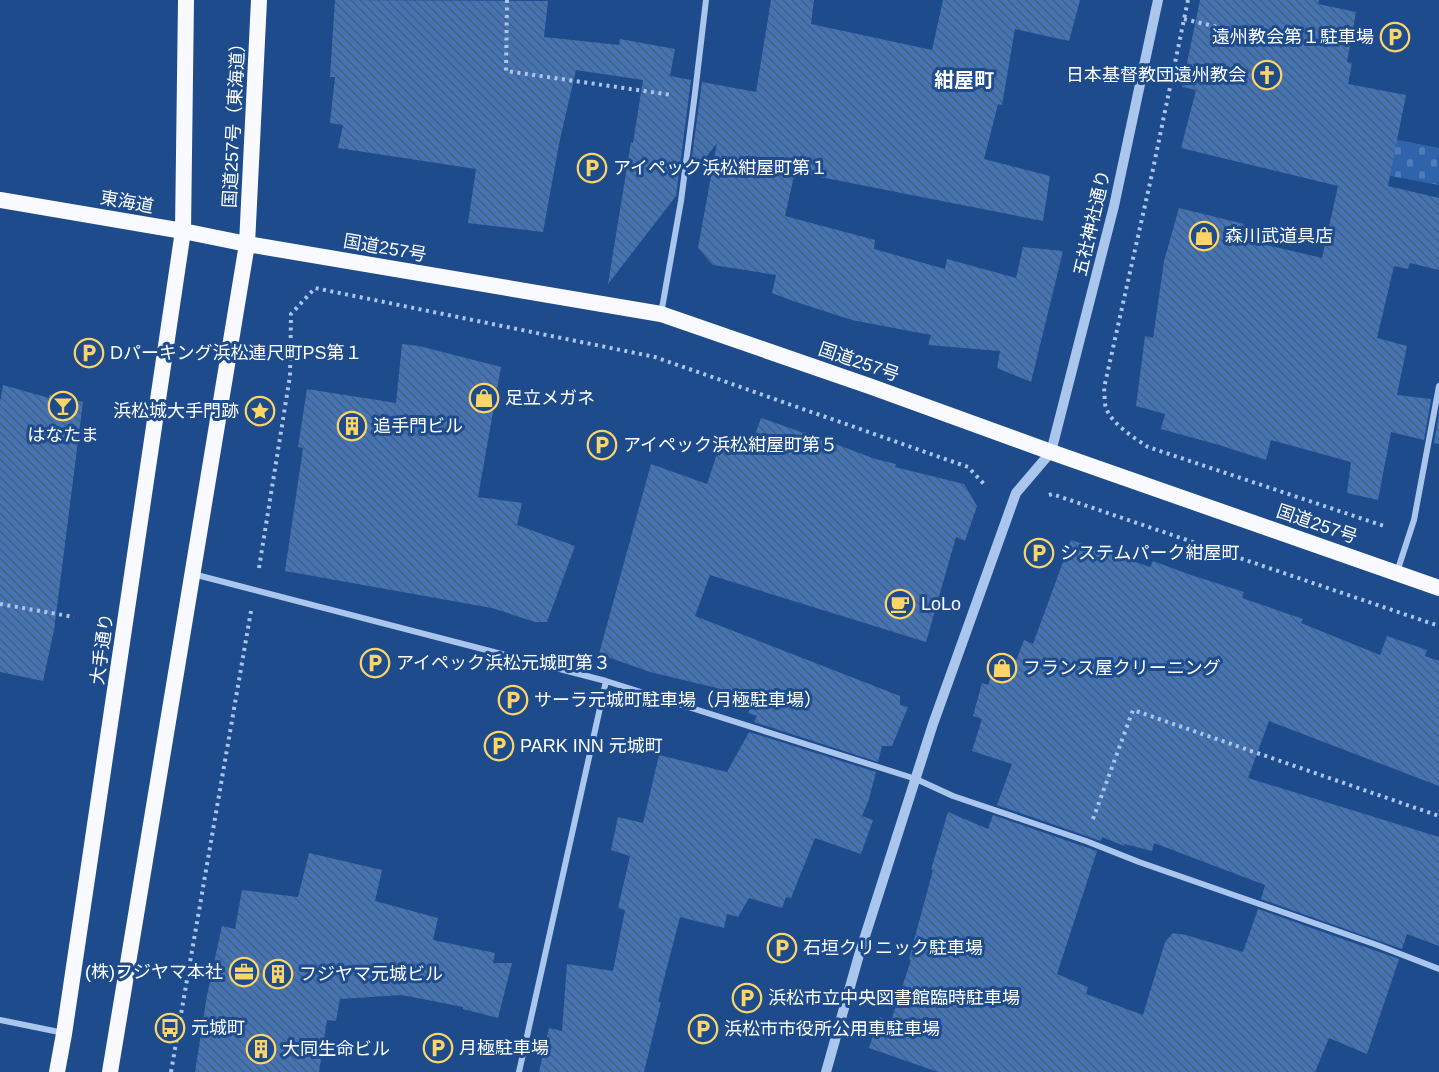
<svg xmlns="http://www.w3.org/2000/svg" width="1439" height="1072" font-family="Arial,'Noto Sans JP',sans-serif">
<style>
.cemetery{fill:url(#cemetery-stones)}
.building{fill:url(#building-back-hatch)}
.lines{fill:none;stroke-linecap:round;stroke-linejoin:round}
.path{stroke:#aac6ed;stroke-width:4;stroke-dasharray:3 4.5;stroke-linecap:butt}
.minor{stroke:#aac6ed;stroke-width:6}
.tertiary{stroke:#aac6ed;stroke-width:10}
.trunk{stroke:#f8faff;stroke-width:16}
.labels{text-anchor:middle;dominant-baseline:central;stroke-width:6;stroke-linejoin:round;paint-order:stroke}
.poi-label{font-size:18px;fill:#fff;stroke:#1d4b8c;text-anchor:start}
.street-label{font-size:18px;fill:#fff;stroke:#1d4b8c}
.neighbourhood-label{font-size:20px;font-weight:bold;fill:#fff;stroke:#1d4b8c}
</style>
<defs>
<pattern id="cemetery-stones" width="16" height="16" patternUnits="userSpaceOnUse" patternTransform="scale(1.5)"><rect width="16" height="16" fill="#3064aa"/><path d="M2 7V4a2 2 0 0 1 4 0v3zM10 15v-3a2 2 0 0 1 4 0v3z" fill="#4f7bb7"/></pattern>
<pattern id="building-back-hatch" width="6" height="6" patternUnits="userSpaceOnUse" patternTransform="scale(1.5)"><rect width="6" height="6" fill="#4574b4"/><path d="M-1 5l2 2M0 0l6 6M5-1l2 2" fill="none" stroke="#486080"/></pattern>
</defs>
<rect width="100%" height="100%" fill="#1d4b8c"/>
<path class="cemetery" d="M1372,135L1439,148V185L1364,171Z"/>
<path class="building" d="M335,0L548,1L544,37L619,45L620,39L675,49L670,76L691,80L676,196L608,284L631,142L633,143L643,80L576,70L559,144L543,232L468,223L476,169L338,148L343,125L330,123L335,77H330Z
M771,0H814L811,24L932,50L943,0H1080L1069,41L1015,29L1002,105L998,104L984,159L1050,176L1043,221L795,172L785,216L875,240L874,249L945,269L947,259L1016,278L1023,247L1063,251L1031,382L997,368L1000,351L928,345L931,335L852,320L793,301L772,293L776,275L713,265L698,248L717,143L689,179L702,82L756,92Z
M1200,0H1319L1318,4L1356,12L1347,62L1352,63L1348,84L1406,95L1388,186L1439,198V270L1410,263L1408,269L1394,266L1377,338L1407,346L1397,395L1431,399L1424,440L1391,432L1378,500L1347,493L1351,462L1271,440L1266,460L1219,445L1161,429L1165,414L1136,406L1145,336L1153,338L1164,261L1179,208L1244,224L1241,239L1322,258L1338,186L1181,148L1196,90L1182,87Z
M402,344L419,346L501,367L478,497L522,503L517,525L575,546L547,622H535L492,608L285,571L303,448L298,447L307,389L396,403Z
M3,385L49,398V395L83,402L54,630L43,681L0,672V402Z
M1439,415V444L1434,443Z
M761,418L804,433V432L875,459L896,464L895,467L964,484L977,506L965,541L956,537L926,642L710,575L695,616L900,696V705L908,707L892,746H882L878,762L754,722L757,716L748,713L754,697L650,672L599,654L651,464L707,484L722,439L750,449Z
M1071,540L1150,567L1153,561L1191,575L1244,592L1242,598L1303,619L1301,623L1380,655L1387,636L1427,650L1425,656L1439,661V786L1269,721L1248,778L1439,837V946L1407,934L1402,949L1261,899L1265,885L1154,843L1152,851L1125,844L1124,846L1102,837L1101,841L997,805L1012,764L972,751L982,719L973,716L982,683L988,685L998,655L1016,661L1024,640L1033,644Z
M749,732L876,772L869,799L862,816L873,820L861,854L815,838L791,898L786,897L782,908L749,898L738,917L727,914L724,928L680,917L658,1002H661L644,1072H539L549,1028L562,1031L567,964L613,971L625,910L618,908L630,856L611,850L618,817L643,823L659,755L727,772Z
M948,812L988,829L993,815L1097,851L1057,974L1088,987L1086,994L1143,1015L1165,942L1173,933L1186,935L1243,952L1258,909L1399,959L1367,1054L1329,1038L1315,1072H938L869,1048L879,1017L891,1021L911,960L909,959L933,870H931Z
M309,853L382,870L375,901L438,918L433,940L495,953L493,963H512L498,1018L463,1009V1007L402,995L340,999L336,1021L327,1020L319,1072H195L207,995L222,926L235,929L242,890L298,897Z"/>
<g class="lines">
<path class="path" d="M507,0L506,71L672,95
M1188,0L1152,174L1104,388C1105,394 1104,402 1106,408C1112,424 1133,437 1148,447L1387,527
M1184,19L1251,35
M1049,495L1052,494L1439,626
M259,568L290,376L291,314L315,288L655,357L968,467L985,485
M0,604L74,617
M1093,819L1133,710L1439,816
M171,1072L251,611"/>
<path class="minor" d="M661,314L681,201L695,93L706,0
M1397,572L1414,520L1439,386
M193,574L606,681L916,779L953,796L1086,841L1139,862L1377,945L1439,969
M0,1020L64,1033
M519,1072L606,681"/>
<path class="tertiary" d="M826,1072L859,955L933,724L1016,493L1051,452L1114,206L1158,0"/>
<path class="trunk" d="M0,200L183,231L247,244L661,314L872,387L1051,452L1439,588
M57,1072L64,1034L183,231L186,0
M110,1072L247,244L259,0"/>
</g>
<defs>
<g id="parking-ring" transform="scale(1.5)"><circle r="9.5" fill="#1d4b8c" stroke="#fcd568" stroke-width="1.5"/><path d="M-3.5-5.5H1a3.5 3.5 0 0 1 0 7H-1V5.5H-3.5ZM-1-3.4V-.6H.8a1.4 1.4 0 0 0 0-2.8Z" fill="#fcd568"/></g>
<g id="church-ring" transform="scale(1.5)"><circle r="9.5" fill="#1d4b8c" stroke="#fcd568" stroke-width="1.5"/><path d="M-1.2-6h2.4v3.5h3.3v2.4h-3.3V6h-2.4V-.1h-3.3v-2.4h3.3Z" fill="#fcd568"/></g>
<g id="shop-ring" transform="scale(1.5)"><circle r="9.5" fill="#1d4b8c" stroke="#fcd568" stroke-width="1.5"/><path d="M-5-2.5h2.3a2.7 3.5 0 0 1 5.4 0H5L5.5 6h-11ZM-1.5-2.5h3a1.5 2.3 0 0 0-3 0Z" fill="#fcd568"/></g>
<g id="bar-ring" transform="scale(1.5)"><circle r="9.5" fill="#1d4b8c" stroke="#fcd568" stroke-width="1.5"/><path d="M-6-5H6L.8 .8V4.5H3.5V6h-7V4.5H-.8V.8Z" fill="#fcd568"/></g>
<g id="sight-ring" transform="scale(1.5)"><circle r="9.5" fill="#1d4b8c" stroke="#fcd568" stroke-width="1.5"/><path d="M0-6L1.8-2.2L6-1.7L2.9 1.2L3.7 5.4L0 3.3L-3.7 5.4L-2.9 1.2L-6-1.7L-1.8-2.2Z" fill="#fcd568"/></g>
<g id="building-ring" transform="scale(1.5)"><circle r="9.5" fill="#1d4b8c" stroke="#fcd568" stroke-width="1.5"/><path d="M-4-6H4V6H1V3H-1V6H-4ZM-2.5-4.3h1.7v1.8h-1.7ZM.8-4.3h1.7v1.8H.8ZM-2.5-1h1.7V.8h-1.7ZM.8-1h1.7V.8H.8Z" fill="#fcd568"/></g>
<g id="cafe-ring" transform="scale(1.5)"><circle r="9.5" fill="#1d4b8c" stroke="#fcd568" stroke-width="1.5"/><path d="M-5.5-4.5H6V0H3Q3 3.5 0 3.5H-2.5Q-5.5 3.5-5.5 0ZM3-3.2v2h1.7v-2ZM-6 4.5H4V6H-6Z" fill="#fcd568"/></g>
<g id="office-ring" transform="scale(1.5)"><circle r="9.5" fill="#1d4b8c" stroke="#fcd568" stroke-width="1.5"/><path d="M-6-3h4V-5.5h4V-3h4V5H-6ZM-1-4.5V-3h2v-1.5ZM-6 0V1H6V0Z" fill="#fcd568"/></g>
<g id="bus-ring" transform="scale(1.5)"><circle r="9.5" fill="#1d4b8c" stroke="#fcd568" stroke-width="1.5"/><path d="M-5-6H5V4H4V6H2V4H-2V6H-4V4H-5ZM-3.5-4V0h7V-4ZM-3.5 1.2v1.5H-2V1.2ZM2 1.2v1.5H3.5V1.2Z" fill="#fcd568"/></g>
</defs>
<g fill-rule="evenodd">
<use href="#parking-ring" x="1395" y="37"/>
<use href="#church-ring" x="1267" y="75"/>
<use href="#parking-ring" x="592" y="168"/>
<use href="#shop-ring" x="1204" y="236"/>
<use href="#parking-ring" x="89" y="353"/>
<use href="#shop-ring" x="484" y="398"/>
<use href="#bar-ring" x="63" y="406"/>
<use href="#sight-ring" x="260" y="411"/>
<use href="#building-ring" x="352" y="426"/>
<use href="#parking-ring" x="602" y="445"/>
<use href="#parking-ring" x="1039" y="553"/>
<use href="#cafe-ring" x="900" y="604"/>
<use href="#parking-ring" x="375" y="663"/>
<use href="#shop-ring" x="1002" y="668"/>
<use href="#parking-ring" x="513" y="700"/>
<use href="#parking-ring" x="499" y="746"/>
<use href="#parking-ring" x="782" y="948"/>
<use href="#office-ring" x="244" y="972"/>
<use href="#building-ring" x="278" y="974"/>
<use href="#parking-ring" x="747" y="998"/>
<use href="#bus-ring" x="170" y="1028"/>
<use href="#parking-ring" x="703" y="1029"/>
<use href="#parking-ring" x="438" y="1048"/>
<use href="#building-ring" x="261" y="1049"/>
</g>
<g class="labels">
<g class="poi-label">
<text x="1374" y="37" text-anchor="end">遠州教会第１駐車場</text>
<text x="1246" y="75" text-anchor="end">日本基督教団遠州教会</text>
<text x="613" y="168">アイペック浜松紺屋町第１</text>
<text x="1225" y="236">森川武道具店</text>
<text x="110" y="353">Dパーキング浜松連尺町PS第１</text>
<text x="505" y="398">足立メガネ</text>
<text x="239" y="411" text-anchor="end">浜松城大手門跡</text>
<text x="373" y="426">追手門ビル</text>
<text x="63" y="435" text-anchor="middle">はなたま</text>
<text x="623" y="445">アイペック浜松紺屋町第５</text>
<text x="1060" y="553">システムパーク紺屋町</text>
<text x="921" y="604">LoLo</text>
<text x="396" y="663">アイペック浜松元城町第３</text>
<text x="1023" y="668">フランス屋クリーニング</text>
<text x="534" y="700">サーラ元城町駐車場（月極駐車場）</text>
<text x="520" y="746">PARK INN 元城町</text>
<text x="803" y="948">石垣クリニック駐車場</text>
<text x="223" y="972" text-anchor="end">(株)フジヤマ本社</text>
<text x="299" y="974">フジヤマ元城ビル</text>
<text x="768" y="998">浜松市立中央図書館臨時駐車場</text>
<text x="191" y="1028">元城町</text>
<text x="724" y="1029">浜松市市役所公用車駐車場</text>
<text x="459" y="1048">月極駐車場</text>
<text x="282" y="1049">大同生命ビル</text>
</g>
<g class="street-label">
<text transform="translate(234 121) rotate(-87)">国道257号（東海道）</text>
<text transform="translate(127 202) rotate(10)">東海道</text>
<text transform="translate(1092 223) rotate(-77)">五社神社通り</text>
<text transform="translate(385 248) rotate(10)">国道257号</text>
<text transform="translate(859 362) rotate(19)">国道257号</text>
<text transform="translate(1317 524) rotate(19)">国道257号</text>
<text transform="translate(102 649) rotate(-82)">大手通り</text>
</g>
<g class="neighbourhood-label">
<text x="964" y="80">紺屋町</text>
</g>
</g>
</svg>
